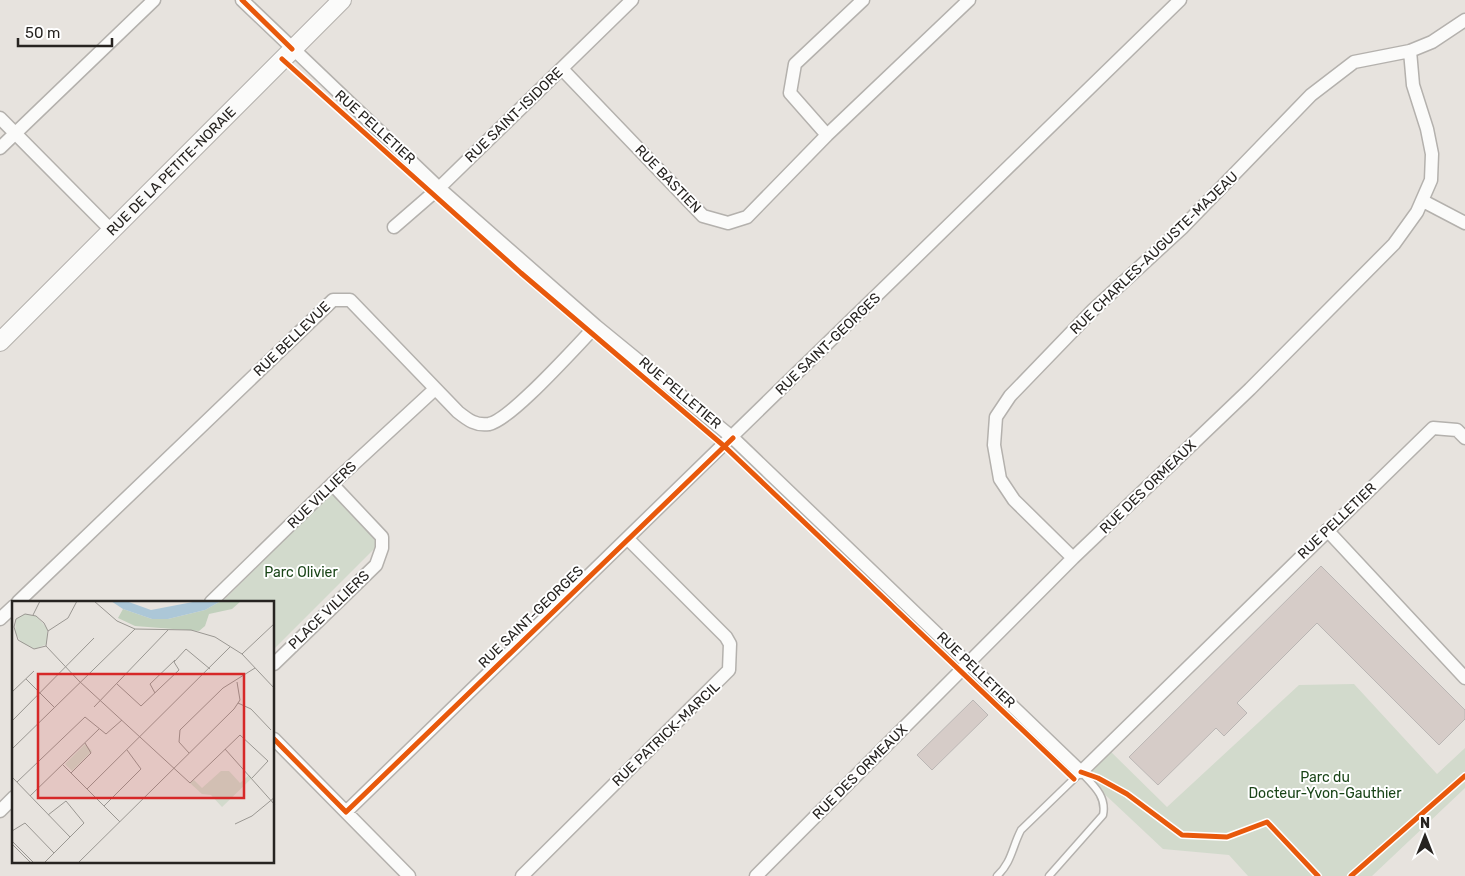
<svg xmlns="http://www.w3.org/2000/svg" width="1465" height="876" font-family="Rubik,sans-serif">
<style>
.green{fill:#d2dacc}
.building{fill:#d6ccc8;stroke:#bab6b4}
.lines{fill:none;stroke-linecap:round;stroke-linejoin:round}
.lane-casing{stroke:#b4b1ad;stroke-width:9}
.street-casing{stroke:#b4b1ad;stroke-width:15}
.secondary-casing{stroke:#b4b1ad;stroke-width:20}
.lane{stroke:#fbfbfa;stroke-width:6}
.street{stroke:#fbfbfa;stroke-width:12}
.secondary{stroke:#fbfbfa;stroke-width:18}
.cycleway-casing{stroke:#fff;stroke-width:8}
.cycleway{stroke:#e8590c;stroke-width:5}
.labels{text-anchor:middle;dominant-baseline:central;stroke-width:4;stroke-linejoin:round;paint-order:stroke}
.street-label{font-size:14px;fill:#272421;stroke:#fff}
.park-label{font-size:14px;fill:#1a4518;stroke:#fff}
.inset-road{fill:none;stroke:#9a9792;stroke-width:1}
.view{fill:#d62828;fill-opacity:0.15;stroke:#d62828;stroke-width:2.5}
.inset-edge{fill:none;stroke:#272421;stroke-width:2.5}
</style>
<rect width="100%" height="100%" fill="#e7e3de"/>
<path class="green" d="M331,493L381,542L274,649V602H222Z
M1354,684L1437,774L1465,748V788L1372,876H1248L1229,855L1163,849L1081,772L1106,747L1167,807L1299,685Z"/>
<path class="building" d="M1321,566L1465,710V719L1439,745L1317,623L1237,703L1247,713L1224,736L1216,728L1158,785L1129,757Z
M973,700L988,715L932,770L917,755Z"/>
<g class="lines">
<g class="lane-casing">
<path id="lane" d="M997,876C1012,862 1012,847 1021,830L1081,772C1093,785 1107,796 1103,815L1049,876"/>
</g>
<g class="street-casing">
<path id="street" d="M242,0L439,188L596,326L733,438L1081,772L1433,428L1457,430L1465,438
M562,69L703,216L728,223L747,217L827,135L969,0
M0,118L111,230
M827,135L790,93L795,64L863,0
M0,148L154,0
M1423,201L1465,223
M394,227L439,188L632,0
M1327,530L1465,678
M1073,558L1014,500L1000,479L994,445L996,417L1010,396L1093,310L1182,228L1311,95L1354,62L1410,51L1432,42L1465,20
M18,602L333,300H350L458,412C468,420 476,426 489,424C511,420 577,345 596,326
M211,602L332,484L435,389
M0,619L14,606
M274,664L376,565L382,548V537L332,484
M274,739L409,876
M0,811L14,797
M346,812L1180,0
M522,876L729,670L730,644L726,637L628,539
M756,876L1073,558L1250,389L1394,244L1417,212L1431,180L1432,154L1427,129L1413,85L1410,51"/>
</g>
<g class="secondary-casing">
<g id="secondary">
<path id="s1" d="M0,342L342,0"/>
</g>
</g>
<use href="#lane" class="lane"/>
<use href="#street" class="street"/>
<use href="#secondary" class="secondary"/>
<g class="cycleway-casing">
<path id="cycleway" d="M242,0L292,49
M282,59L521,273L724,446L1074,779
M274,739L346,812L733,438
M1081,772L1098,778L1127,794L1182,835L1227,837L1267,822L1318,876
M1351,876L1465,776"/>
</g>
<use href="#cycleway" class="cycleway"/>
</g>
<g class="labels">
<g class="street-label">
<text transform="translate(514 115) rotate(-44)">RUE SAINT-ISIDORE</text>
<text transform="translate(375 127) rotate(42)">RUE PELLETIER</text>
<text stroke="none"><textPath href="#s1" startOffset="242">RUE DE LA PETITE-NORAIE</textPath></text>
<text transform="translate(668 179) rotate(46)">RUE BASTIEN</text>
<text transform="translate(1154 253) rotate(-44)">RUE CHARLES-AUGUSTE-MAJEAU</text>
<text transform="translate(292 339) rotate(-44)">RUE BELLEVUE</text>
<text transform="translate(828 344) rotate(-44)">RUE SAINT-GEORGES</text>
<text transform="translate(680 393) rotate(40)">RUE PELLETIER</text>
<text transform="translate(1148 487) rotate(-44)">RUE DES ORMEAUX</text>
<text transform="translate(322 495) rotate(-44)">RUE VILLIERS</text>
<text transform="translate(1337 521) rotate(-44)">RUE PELLETIER</text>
<text transform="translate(329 610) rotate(-44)">PLACE VILLIERS</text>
<text transform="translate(531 617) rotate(-44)">RUE SAINT-GEORGES</text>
<text transform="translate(976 670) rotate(44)">RUE PELLETIER</text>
<text transform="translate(666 734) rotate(-44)">RUE PATRICK-MARCIL</text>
<text transform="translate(860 772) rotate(-45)">RUE DES ORMEAUX</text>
</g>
<g class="park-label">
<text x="301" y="572">Parc Olivier</text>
<text x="1325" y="777">Parc du<tspan x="1325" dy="16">Docteur-Yvon-Gauthier</tspan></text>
</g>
</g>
<g transform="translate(12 601)">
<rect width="262" height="262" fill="#e7e3de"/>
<path d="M13,13L24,15L35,27V43L23,48L10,42L3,32L4,18ZM73,143L80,150L60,170L53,163ZM209,170H217L228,182L237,174L240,177L210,206L199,194L190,193L178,182L182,179L190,187Z" fill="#d2dacc"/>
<path d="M209,0H229L220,8L197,13L193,25L187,30L123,25L106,17L111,8L140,18H156L193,9Z" fill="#c1d0bc"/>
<path d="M99,0H114L139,9L186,0H209L193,9L156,18H140L111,8Z" fill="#acc7d7"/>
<path class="inset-road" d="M82,0L105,20L123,28L179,29L203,36L230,53L263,88M13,13L24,15L32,22L36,30L34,45L22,48L6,39L2,26L4,18ZM21,14L28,0M36,30L56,17L65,0M34,45L67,80L178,182L228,134L256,160L240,177M230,53L263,22M14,78L42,106M105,83L129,105L167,69L162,61L174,48L198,68M0,91L22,70M143,92L138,83L163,59M226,102L239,108L259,129M82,106L156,29M0,120L82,37M0,148L123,28M213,148L263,204M177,152L167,141L168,129L211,87L243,67M51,164L108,221M59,172L79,152L73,142M0,176L58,236M5,181L73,116L94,133L110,119M75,188L218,46M18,195L87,128M92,205L129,168L115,149M223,223L240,215L263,196M0,230L13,222L42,252M0,240L22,262M0,243L19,262M32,262L72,222L54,200L36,214M66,262L222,108L228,99L225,81"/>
<path class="view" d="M26,73H232V197H26Z"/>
<rect width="262" height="262" class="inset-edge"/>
</g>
<g transform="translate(1425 836)" stroke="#ffffff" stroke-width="4" paint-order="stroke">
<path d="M0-4L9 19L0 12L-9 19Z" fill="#272421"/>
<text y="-8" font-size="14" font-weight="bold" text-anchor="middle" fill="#272421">N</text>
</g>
<path d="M18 38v8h94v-8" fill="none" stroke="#272421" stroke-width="2.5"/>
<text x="25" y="38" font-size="15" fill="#272421" stroke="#ffffff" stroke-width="4" paint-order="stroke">50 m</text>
</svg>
